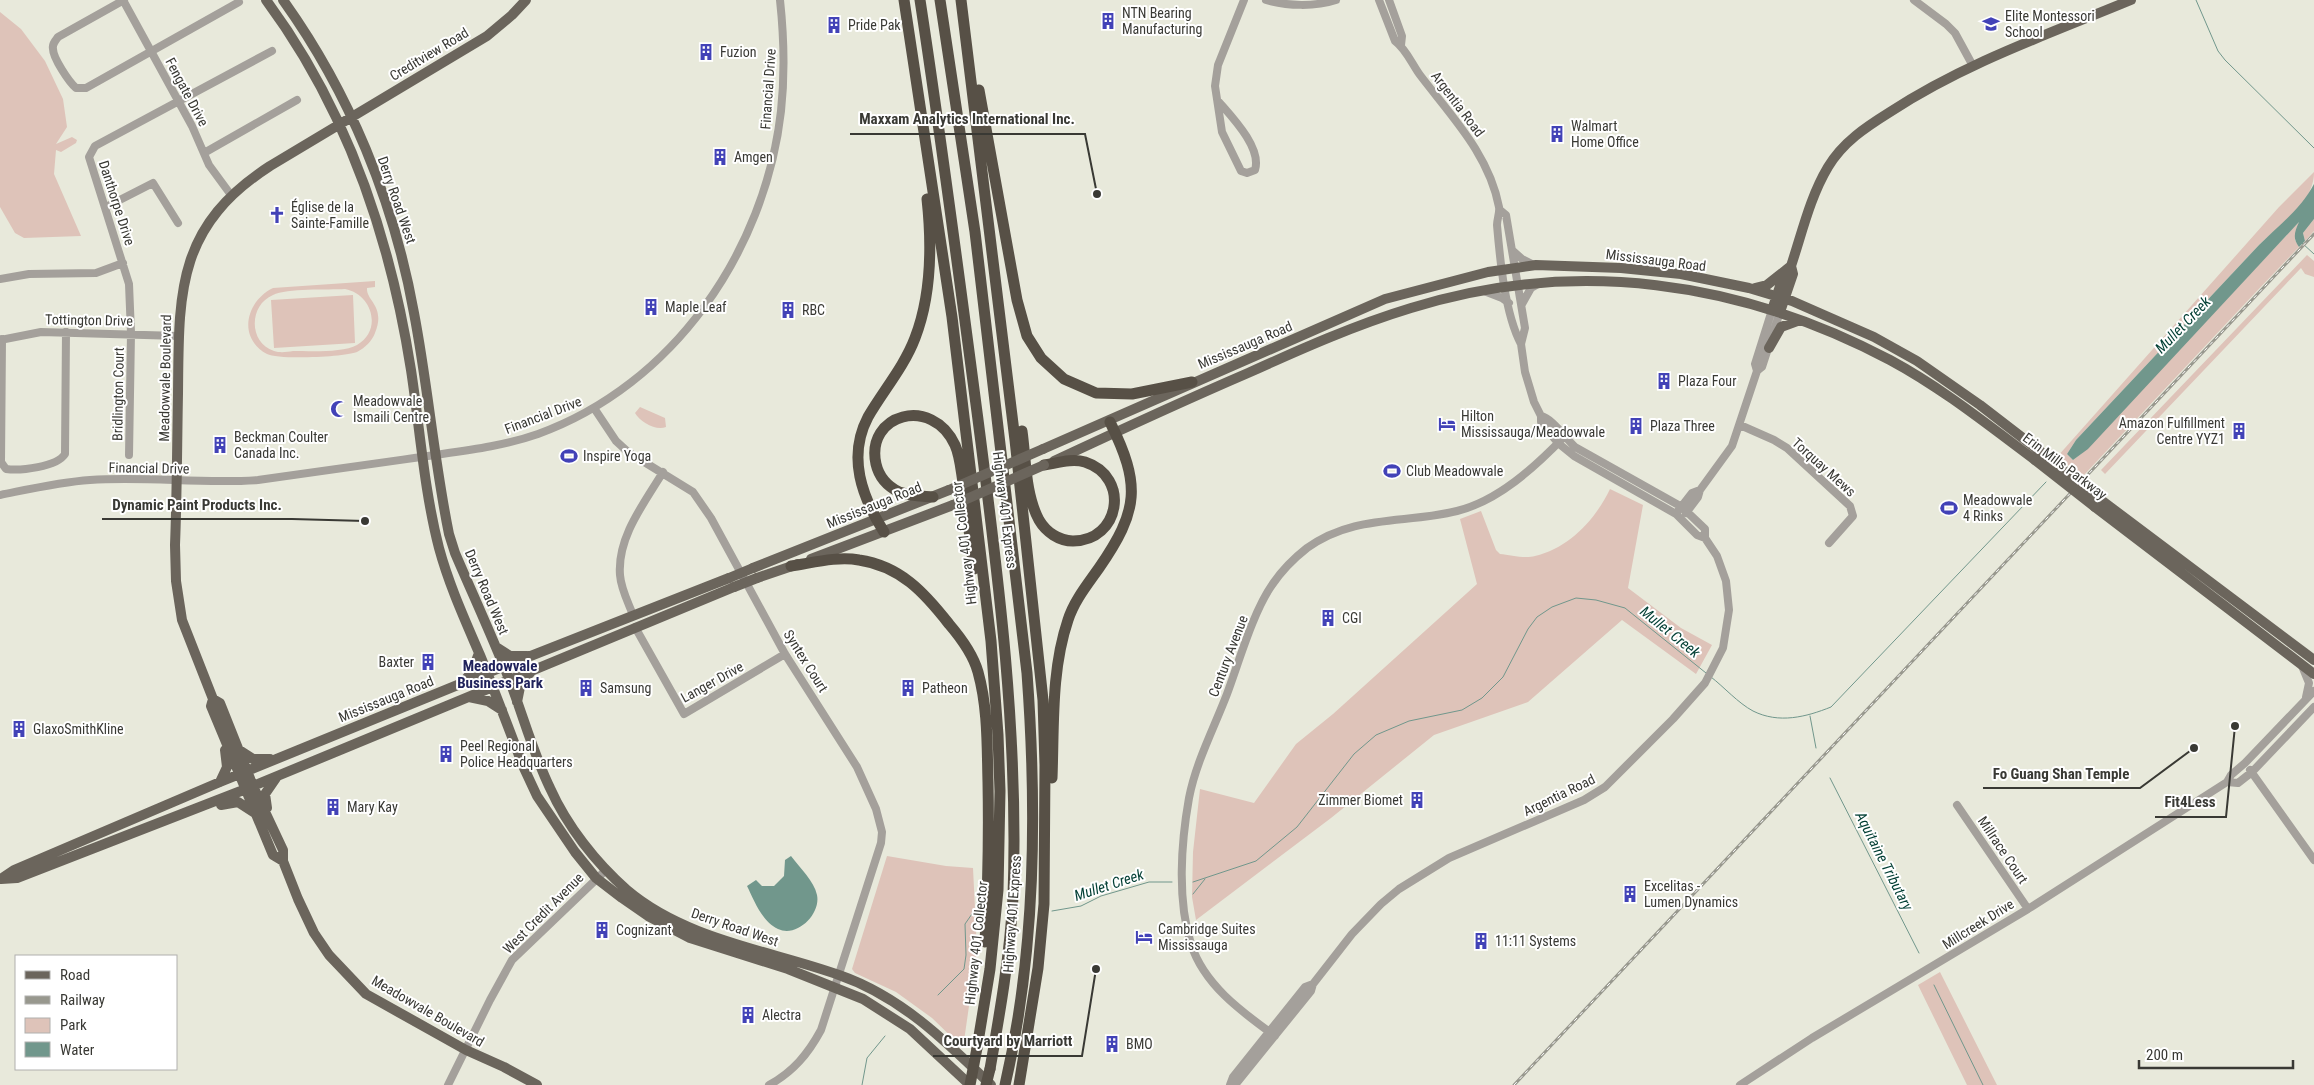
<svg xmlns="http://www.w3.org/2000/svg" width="2314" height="1085" font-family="'Roboto Condensed',sans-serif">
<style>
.green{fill:#dec3b9;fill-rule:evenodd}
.water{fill:#71978c}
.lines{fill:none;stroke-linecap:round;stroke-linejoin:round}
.stream{stroke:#71978c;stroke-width:1}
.minor{stroke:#a4a09b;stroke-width:8}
.major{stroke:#6b655c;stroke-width:10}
.highway{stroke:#575046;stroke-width:11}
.rail-casing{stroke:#98988e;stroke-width:3}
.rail{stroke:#fff;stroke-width:1;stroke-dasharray:4;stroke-linecap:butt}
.major-bridge{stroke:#6b655c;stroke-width:10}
.highway-bridge{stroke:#575046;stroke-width:11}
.labels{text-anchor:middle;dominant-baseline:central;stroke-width:4;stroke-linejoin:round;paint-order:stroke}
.poi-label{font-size:14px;fill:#393934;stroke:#fff;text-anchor:start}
.street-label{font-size:14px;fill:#393934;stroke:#fff}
.water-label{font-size:15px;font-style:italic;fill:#013e33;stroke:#fff}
.neighbourhood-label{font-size:15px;font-weight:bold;fill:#20225b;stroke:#fff}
.leader{fill:none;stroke:#393934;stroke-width:2}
.callout-dot{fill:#393934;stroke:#fff;stroke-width:2}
.callout-label{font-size:15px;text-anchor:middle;font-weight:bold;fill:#393934;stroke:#fff;stroke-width:4;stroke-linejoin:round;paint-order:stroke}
</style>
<rect width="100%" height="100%" fill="#e8e9db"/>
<path class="green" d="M0,12L21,29L45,61L63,99L67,127L56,144L72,137L77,140L76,143L61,152L56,150L54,174L81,236L24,238L15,233L0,207Z
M2314,172C2314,204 2279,225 2259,245L2076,440L2067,454L2073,460L2081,454L2299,222L2295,240L2299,247L2255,293L2083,476L2057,457L2279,207Z
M2314,219V231L2305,241L2303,233Z
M2307,255L2314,261V277L2305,274L2301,268L2105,474L2101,470Z
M375,281V287L367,288C366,301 386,306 375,333C372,341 365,348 357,352C345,357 278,360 267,354C237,338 246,301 273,288ZM345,289C372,294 383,330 357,345C343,353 310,351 293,351C287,352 280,353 274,351C248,342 249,305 273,295C287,288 328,290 345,289Z
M353,295L355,343L274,348L271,300Z
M640,407L665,418L666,427C656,431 640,422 635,413Z
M1610,489L1643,505L1628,588L1681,628L1712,645L1696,674L1622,620L1528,702L1434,735L1331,818L1196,920L1192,897L1193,852L1200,789L1254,803L1296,744L1333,714L1477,584L1460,519L1481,511L1496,550L1500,554C1510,555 1525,559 1535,556C1569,548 1595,520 1610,489Z
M887,856L946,866L973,868L977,950L963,1048L932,1018L896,992L855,973L852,969Z
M1940,972L1997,1085H1967L1918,985Z"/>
<path class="water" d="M2314,184V219L2303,233L2305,241L2299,247C2292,238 2295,231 2299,222L2088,449L2073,460L2067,454L2076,440L2259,245C2278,226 2301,209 2314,184Z
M791,856C800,868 814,881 817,895C821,914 797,938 778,929C762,922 754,900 747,886L756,880L762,886H774L784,876L785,860Z"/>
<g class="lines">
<path class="stream" d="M2196,0L2218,51L2225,60L2314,148
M2302,243L2314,254
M1711,677C1724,687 1738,703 1753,711C1779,724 1806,717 1831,707L2046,482
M1810,716L1816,748
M1830,778L1919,953
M1193,882L1256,861L1297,827L1354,754L1376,735L1409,721L1462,710L1482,698L1503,677L1528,629L1537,617L1552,607L1576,598L1596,600L1625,608L1706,673
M1193,894L1205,879
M1052,911L1081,906L1101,896L1149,882H1172
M1934,985L1983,1085
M938,995L964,969L966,955L965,924L974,911L980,909
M862,1085L867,1058L885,1036"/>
<path class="minor" d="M123,0L192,126L209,165L231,195
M124,0L58,37C55,41 52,44 53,49C53,58 69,82 76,88H86L239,2
M1266,0C1287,6 1315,7 1336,0
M1379,0L1395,41C1406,49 1412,64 1420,75C1451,116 1489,154 1499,207C1500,213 1497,219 1497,225C1500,260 1505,314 1521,344
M1389,0L1402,36L1401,45
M1914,0L1946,24L1955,33L1973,66
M1219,102C1232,117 1262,148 1255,170L1247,173L1241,171L1222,132L1215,86L1218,65L1244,0
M204,153L297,100
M106,207L153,183L178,223
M1500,210L1506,215L1525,328L1521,344L1525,372L1534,402L1541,416V422L1558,443L1574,456L1676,514L1697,535L1705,538
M1513,251L1522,259L1534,265
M0,279L29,274L96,273L123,263
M1484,291L1502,298L1509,303
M1522,304L1531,288L1538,284
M2,339L1,462L6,469C20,471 57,467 65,454L66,332
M0,340L41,332L179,336
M1757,371L1755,364L1772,310
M594,408L616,441L628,452L693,492L711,518L785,654L857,767L876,809L882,832L881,843L821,1030C808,1054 793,1072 769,1085
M1740,425L1774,440L1787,448L1850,506L1853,516L1829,543
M129,455L131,333L129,284L89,157L95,146L272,51
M0,495C30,489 60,482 90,480C146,476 202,484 258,480C313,472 367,465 421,457C461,451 501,447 538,434C673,385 765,252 781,111C785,74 784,37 780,0
M1678,511L1692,493L1700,490
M1686,513L1698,497L1700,490L1732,446L1757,371L1762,367L1780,312
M633,615C628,602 621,589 620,575C617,537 645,502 663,472
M635,627L684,714L785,654
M2302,666L2309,683L2306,697
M2250,770L2314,860
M2227,782L2238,783L2252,772L2314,707
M1957,805L2028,909
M1275,1036C1242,1012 1204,985 1191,944C1177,900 1181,843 1189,798C1196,762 1214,728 1227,694C1239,662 1253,612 1272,585C1282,570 1293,559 1307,548C1354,514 1404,524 1457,511C1498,501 1535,467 1564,437
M448,1085L490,1000L512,960L606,870
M1230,1085L1233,1077L1305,987L1313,984
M1235,1085L1311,991L1313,984L1352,934L1381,904L1399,889L1449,858L1584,800L1605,787L1673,719L1705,683L1723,648L1729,610L1726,581L1717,556L1705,538V529L1682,507L1575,447C1566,439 1552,418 1541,416
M1740,1085L1812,1038L2028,909L2227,782L2231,775L2245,763L2314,691"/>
<path class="major" d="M266,0C347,109 390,236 411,370C420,429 424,490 439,548C449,585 465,620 480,655C495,692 509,729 523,766L537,796L575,852L596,878L622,898L648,916L690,938L788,969L863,999L910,1029L970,1085
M283,0C349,92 394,201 414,313C428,386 434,461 449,534L455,553C473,595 492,636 509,679C523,715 533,753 550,788C567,826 596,863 627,890C686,940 769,950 839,975C900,996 946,1041 991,1085
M1755,288L1767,285L1791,266
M1772,310L1785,271
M1780,312L1793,274L1791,266C1802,233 1810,197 1828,167C1843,142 1866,127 1890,112C1965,63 2049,34 2131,0
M1769,348L1781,327L1800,320
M1043,449L1385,299L1488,272L1536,265L1621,268L1681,274L1749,288L1792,301L1874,337L1917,361L1980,405L2041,452
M1054,461C1118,431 1183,401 1248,373C1301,349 1355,325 1411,308C1575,257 1741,281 1890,360C1942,388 1988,425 2035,460
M2101,500L2314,660
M2095,507L2314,674
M811,559L953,505
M753,568L949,490
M757,578L798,564
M496,647L510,656H527
M463,682L472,672L479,653
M469,697L488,701L502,710
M213,699L220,703L253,786L283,850V861L298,899L314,933L329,955L366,994L466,1050L504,1067L537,1085
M517,702L521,682L530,673
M239,750L253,759H270
M220,782L227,767L225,750
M221,805L238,802L255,813
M267,808L265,794L276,778
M283,861L273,855L211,706L213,699L182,620L176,581L175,545C177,495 177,444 178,394C179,292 176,227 270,166L487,36L512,15L526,0
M1,879L17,878L246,789L734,587
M1,879L14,870L220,782L487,673L729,578"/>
<path class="highway" d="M904,0L952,317L991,641L998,735L1000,791L998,890L990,969L977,1048
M920,0C941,137 959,275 977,412C998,574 1019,734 1013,897C1010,955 1000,1012 990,1069
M940,0L975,232L1027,673C1037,810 1036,951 1005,1085
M961,0L1015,440L1043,700L1045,765L1044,904L1038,968L1019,1085
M979,90L1017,300L1027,336L1041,358L1064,379L1096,393L1132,394L1192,382
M1022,431C1026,459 1025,494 1039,520C1046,532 1059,541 1073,541C1120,541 1131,477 1085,462C1072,458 1057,463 1044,465
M933,497C922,496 910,496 899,492C887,486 879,477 876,464C865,414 932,395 955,445C960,456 961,471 963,482C967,511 970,540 974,569
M884,532C862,497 847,457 868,417C883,391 904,367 915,338C932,294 932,245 927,199
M791,566C812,563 837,556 859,560C900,566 924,592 949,624C961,638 973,654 978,672C988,708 987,746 988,782C989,835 988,888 985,942
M1052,778C1054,726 1051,670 1068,620C1074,601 1087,585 1099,568C1139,510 1141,485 1110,422"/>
<g class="rail-casing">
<path id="rail" d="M1514,1085L2314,234"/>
</g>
<use href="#rail" class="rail"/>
<path class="major-bridge" d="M2041,452L2101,500
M2035,460L2095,507
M949,490L1043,449
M953,505L1044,465
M729,578L753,568
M734,587L757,578"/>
<path class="highway-bridge" d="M970,1085L977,1048
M986,1085L990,1069"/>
</g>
<defs>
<g id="building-bare" transform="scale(1.35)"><path d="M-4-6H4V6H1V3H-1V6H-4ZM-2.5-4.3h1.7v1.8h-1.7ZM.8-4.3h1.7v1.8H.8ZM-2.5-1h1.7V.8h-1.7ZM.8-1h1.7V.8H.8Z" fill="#4242b7" stroke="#fff" stroke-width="2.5" paint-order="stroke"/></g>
<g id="school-bare" transform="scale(1.35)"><path d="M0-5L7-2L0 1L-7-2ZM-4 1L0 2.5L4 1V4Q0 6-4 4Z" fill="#4242b7" stroke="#fff" stroke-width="2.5" paint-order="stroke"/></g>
<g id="church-bare" transform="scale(1.35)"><path d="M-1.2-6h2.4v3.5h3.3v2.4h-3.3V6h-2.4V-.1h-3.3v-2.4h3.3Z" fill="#4242b7" stroke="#fff" stroke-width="2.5" paint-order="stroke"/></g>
<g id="mosque-bare" transform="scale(1.35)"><path d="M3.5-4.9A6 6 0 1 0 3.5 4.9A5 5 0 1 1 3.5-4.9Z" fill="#4242b7" stroke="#fff" stroke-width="2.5" paint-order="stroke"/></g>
<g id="hotel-bare" transform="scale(1.35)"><path d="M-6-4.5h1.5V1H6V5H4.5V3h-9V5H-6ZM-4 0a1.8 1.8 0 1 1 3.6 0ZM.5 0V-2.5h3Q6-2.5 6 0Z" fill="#4242b7" stroke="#fff" stroke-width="2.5" paint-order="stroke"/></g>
<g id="stadium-bare" transform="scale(1.35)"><path d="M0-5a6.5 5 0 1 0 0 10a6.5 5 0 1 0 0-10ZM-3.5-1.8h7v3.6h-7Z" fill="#4242b7" stroke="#fff" stroke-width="2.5" paint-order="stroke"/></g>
</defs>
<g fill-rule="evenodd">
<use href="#building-bare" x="1108" y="21"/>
<use href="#school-bare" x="1991" y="24"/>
<use href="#building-bare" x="834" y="25"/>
<use href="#building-bare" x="706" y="52"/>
<use href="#building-bare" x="1557" y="134"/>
<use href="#building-bare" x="720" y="157"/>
<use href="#church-bare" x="277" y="215"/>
<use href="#building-bare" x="651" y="307"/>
<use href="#building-bare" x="788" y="310"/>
<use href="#building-bare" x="1664" y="381"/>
<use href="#mosque-bare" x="339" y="409"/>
<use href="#hotel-bare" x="1447" y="424"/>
<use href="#building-bare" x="1636" y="426"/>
<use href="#building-bare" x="2239" y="431"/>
<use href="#building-bare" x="220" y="445"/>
<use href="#stadium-bare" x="569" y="456"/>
<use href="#stadium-bare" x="1392" y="471"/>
<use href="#stadium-bare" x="1949" y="508"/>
<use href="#building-bare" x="1328" y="618"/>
<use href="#building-bare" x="428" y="662"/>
<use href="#building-bare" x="586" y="688"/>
<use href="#building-bare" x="908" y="688"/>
<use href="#building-bare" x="19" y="729"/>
<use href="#building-bare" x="446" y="754"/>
<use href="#building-bare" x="1417" y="800"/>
<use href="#building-bare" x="333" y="807"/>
<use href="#building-bare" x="1630" y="894"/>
<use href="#building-bare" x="602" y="930"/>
<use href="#hotel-bare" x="1144" y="937"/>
<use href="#building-bare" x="1481" y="941"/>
<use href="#building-bare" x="748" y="1015"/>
<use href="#building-bare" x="1112" y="1044"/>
</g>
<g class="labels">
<g class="poi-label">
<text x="1122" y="13">NTN Bearing<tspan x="1122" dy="16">Manufacturing</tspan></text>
<text x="2005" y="16">Elite Montessori<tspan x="2005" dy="16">School</tspan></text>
<text x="848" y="25">Pride Pak</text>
<text x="720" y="52">Fuzion</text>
<text x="1571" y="126">Walmart<tspan x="1571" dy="16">Home Office</tspan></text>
<text x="734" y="157">Amgen</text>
<text x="291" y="207">Église de la<tspan x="291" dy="16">Sainte-Famille</tspan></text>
<text x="665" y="307">Maple Leaf</text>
<text x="802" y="310">RBC</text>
<text x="1678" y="381">Plaza Four</text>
<text x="353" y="401">Meadowvale<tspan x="353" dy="16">Ismaili Centre</tspan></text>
<text x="1461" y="416">Hilton<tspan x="1461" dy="16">Mississauga/Meadowvale</tspan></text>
<text x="2225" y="423" text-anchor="end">Amazon Fulfillment<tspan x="2225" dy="16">Centre YYZ1</tspan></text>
<text x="1650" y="426">Plaza Three</text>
<text x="234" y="437">Beckman Coulter<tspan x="234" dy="16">Canada Inc.</tspan></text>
<text x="583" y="456">Inspire Yoga</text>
<text x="1406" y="471">Club Meadowvale</text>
<text x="1963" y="500">Meadowvale<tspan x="1963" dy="16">4 Rinks</tspan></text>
<text x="1342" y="618">CGI</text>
<text x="414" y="662" text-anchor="end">Baxter</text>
<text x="600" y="688">Samsung</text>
<text x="922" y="688">Patheon</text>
<text x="33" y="729">GlaxoSmithKline</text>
<text x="460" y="746">Peel Regional<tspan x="460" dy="16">Police Headquarters</tspan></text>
<text x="1403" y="800" text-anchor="end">Zimmer Biomet</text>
<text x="347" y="807">Mary Kay</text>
<text x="1644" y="886">Excelitas -<tspan x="1644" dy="16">Lumen Dynamics</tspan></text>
<text x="1158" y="929">Cambridge Suites<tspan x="1158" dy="16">Mississauga</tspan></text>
<text x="616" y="930">Cognizant</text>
<text x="1495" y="941">11:11 Systems</text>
<text x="762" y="1015">Alectra</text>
<text x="1126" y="1044">BMO</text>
</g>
<g class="street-label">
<text transform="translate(429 54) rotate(-31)">Creditview Road</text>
<text transform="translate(768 89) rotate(-86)">Financial Drive</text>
<text transform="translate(187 92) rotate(62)">Fengate Drive</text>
<text transform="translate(1458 104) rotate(53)">Argentia Road</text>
<text transform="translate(397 200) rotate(71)">Derry Road West</text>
<text transform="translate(117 203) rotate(72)">Danthorpe Drive</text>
<text transform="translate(1656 260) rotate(7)">Mississauga Road</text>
<text transform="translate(89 320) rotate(1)">Tottington Drive</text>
<text transform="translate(1245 345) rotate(-23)">Mississauga Road</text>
<text transform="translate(165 378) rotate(-89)">Meadowvale Boulevard</text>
<text transform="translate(118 394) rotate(-89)">Bridlington Court</text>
<text transform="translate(543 415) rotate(-21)">Financial Drive</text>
<text transform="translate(2065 466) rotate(37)">Erin Mills Parkway</text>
<text transform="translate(1824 467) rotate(42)">Torquay Mews</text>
<text transform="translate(149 468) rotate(1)">Financial Drive</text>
<text transform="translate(874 505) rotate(-22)">Mississauga Road</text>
<text transform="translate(1005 510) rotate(83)">Highway 401 Express</text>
<text transform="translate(964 543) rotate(-97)">Highway 401 Collector</text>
<text transform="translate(487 592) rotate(67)">Derry Road West</text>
<text transform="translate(1228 656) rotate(-69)">Century Avenue</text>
<text transform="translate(806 661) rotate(58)">Syntex Court</text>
<text transform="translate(712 682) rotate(-29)">Langer Drive</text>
<text transform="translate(386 699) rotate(-22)">Mississauga Road</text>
<text transform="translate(1559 795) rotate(-26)">Argentia Road</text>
<text transform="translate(2003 850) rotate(56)">Millrace Court</text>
<text transform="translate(543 913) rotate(-45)">West Credit Avenue</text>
<text transform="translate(1012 914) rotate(-86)">Highway 401 Express</text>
<text transform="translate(1978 924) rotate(-32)">Millcreek Drive</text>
<text transform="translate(735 927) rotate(19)">Derry Road West</text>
<text transform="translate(976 943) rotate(-84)">Highway 401 Collector</text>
<text transform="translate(428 1011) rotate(30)">Meadowvale Boulevard</text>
</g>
<g class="water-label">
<text transform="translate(2183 325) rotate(-46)">Mullet Creek</text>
<text transform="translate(1670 632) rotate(39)">Mullet Creek</text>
<text transform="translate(1884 861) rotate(63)">Aquitaine Tributary</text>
<text transform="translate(1109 885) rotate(-18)">Mullet Creek</text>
</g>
<g class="neighbourhood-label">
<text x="500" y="666">Meadowvale<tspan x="500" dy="17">Business Park</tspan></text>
</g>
</g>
<path class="leader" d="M1097 194L1085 134H850M365 521L292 519H102M2194 748L2140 788H1983M2235 726L2226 817H2155M1096 969L1082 1056H933"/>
<g class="callout-dot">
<circle cx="1097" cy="194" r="5"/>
<circle cx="365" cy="521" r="5"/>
<circle cx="2194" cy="748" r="5"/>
<circle cx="2235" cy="726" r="5"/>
<circle cx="1096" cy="969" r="5"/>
</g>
<g class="callout-label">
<text x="967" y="124">Maxxam Analytics International Inc.</text>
<text x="197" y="510">Dynamic Paint Products Inc.</text>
<text x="2061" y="779">Fo Guang Shan Temple</text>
<text x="2190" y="807">Fit4Less</text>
<text x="1008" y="1046">Courtyard by Marriott</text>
</g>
<rect x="15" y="955" width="162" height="115" fill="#ffffff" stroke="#b0b0ae"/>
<rect x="25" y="971" width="25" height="8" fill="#6b655c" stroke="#b0b0ae"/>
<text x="60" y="980" font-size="15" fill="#393934">Road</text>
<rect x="25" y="996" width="25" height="8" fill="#98988e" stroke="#b0b0ae"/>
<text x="60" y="1005" font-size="15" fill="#393934">Railway</text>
<rect x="25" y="1018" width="25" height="15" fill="#dec3b9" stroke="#b0b0ae"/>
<text x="60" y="1030" font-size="15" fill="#393934">Park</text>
<rect x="25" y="1042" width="25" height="15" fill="#71978c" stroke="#b0b0ae"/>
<text x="60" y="1055" font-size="15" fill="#393934">Water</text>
<path d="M2139 1060v8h154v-8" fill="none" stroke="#393934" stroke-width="2.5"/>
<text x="2146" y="1060" font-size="15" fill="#393934" stroke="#ffffff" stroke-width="4" paint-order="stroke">200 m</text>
</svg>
